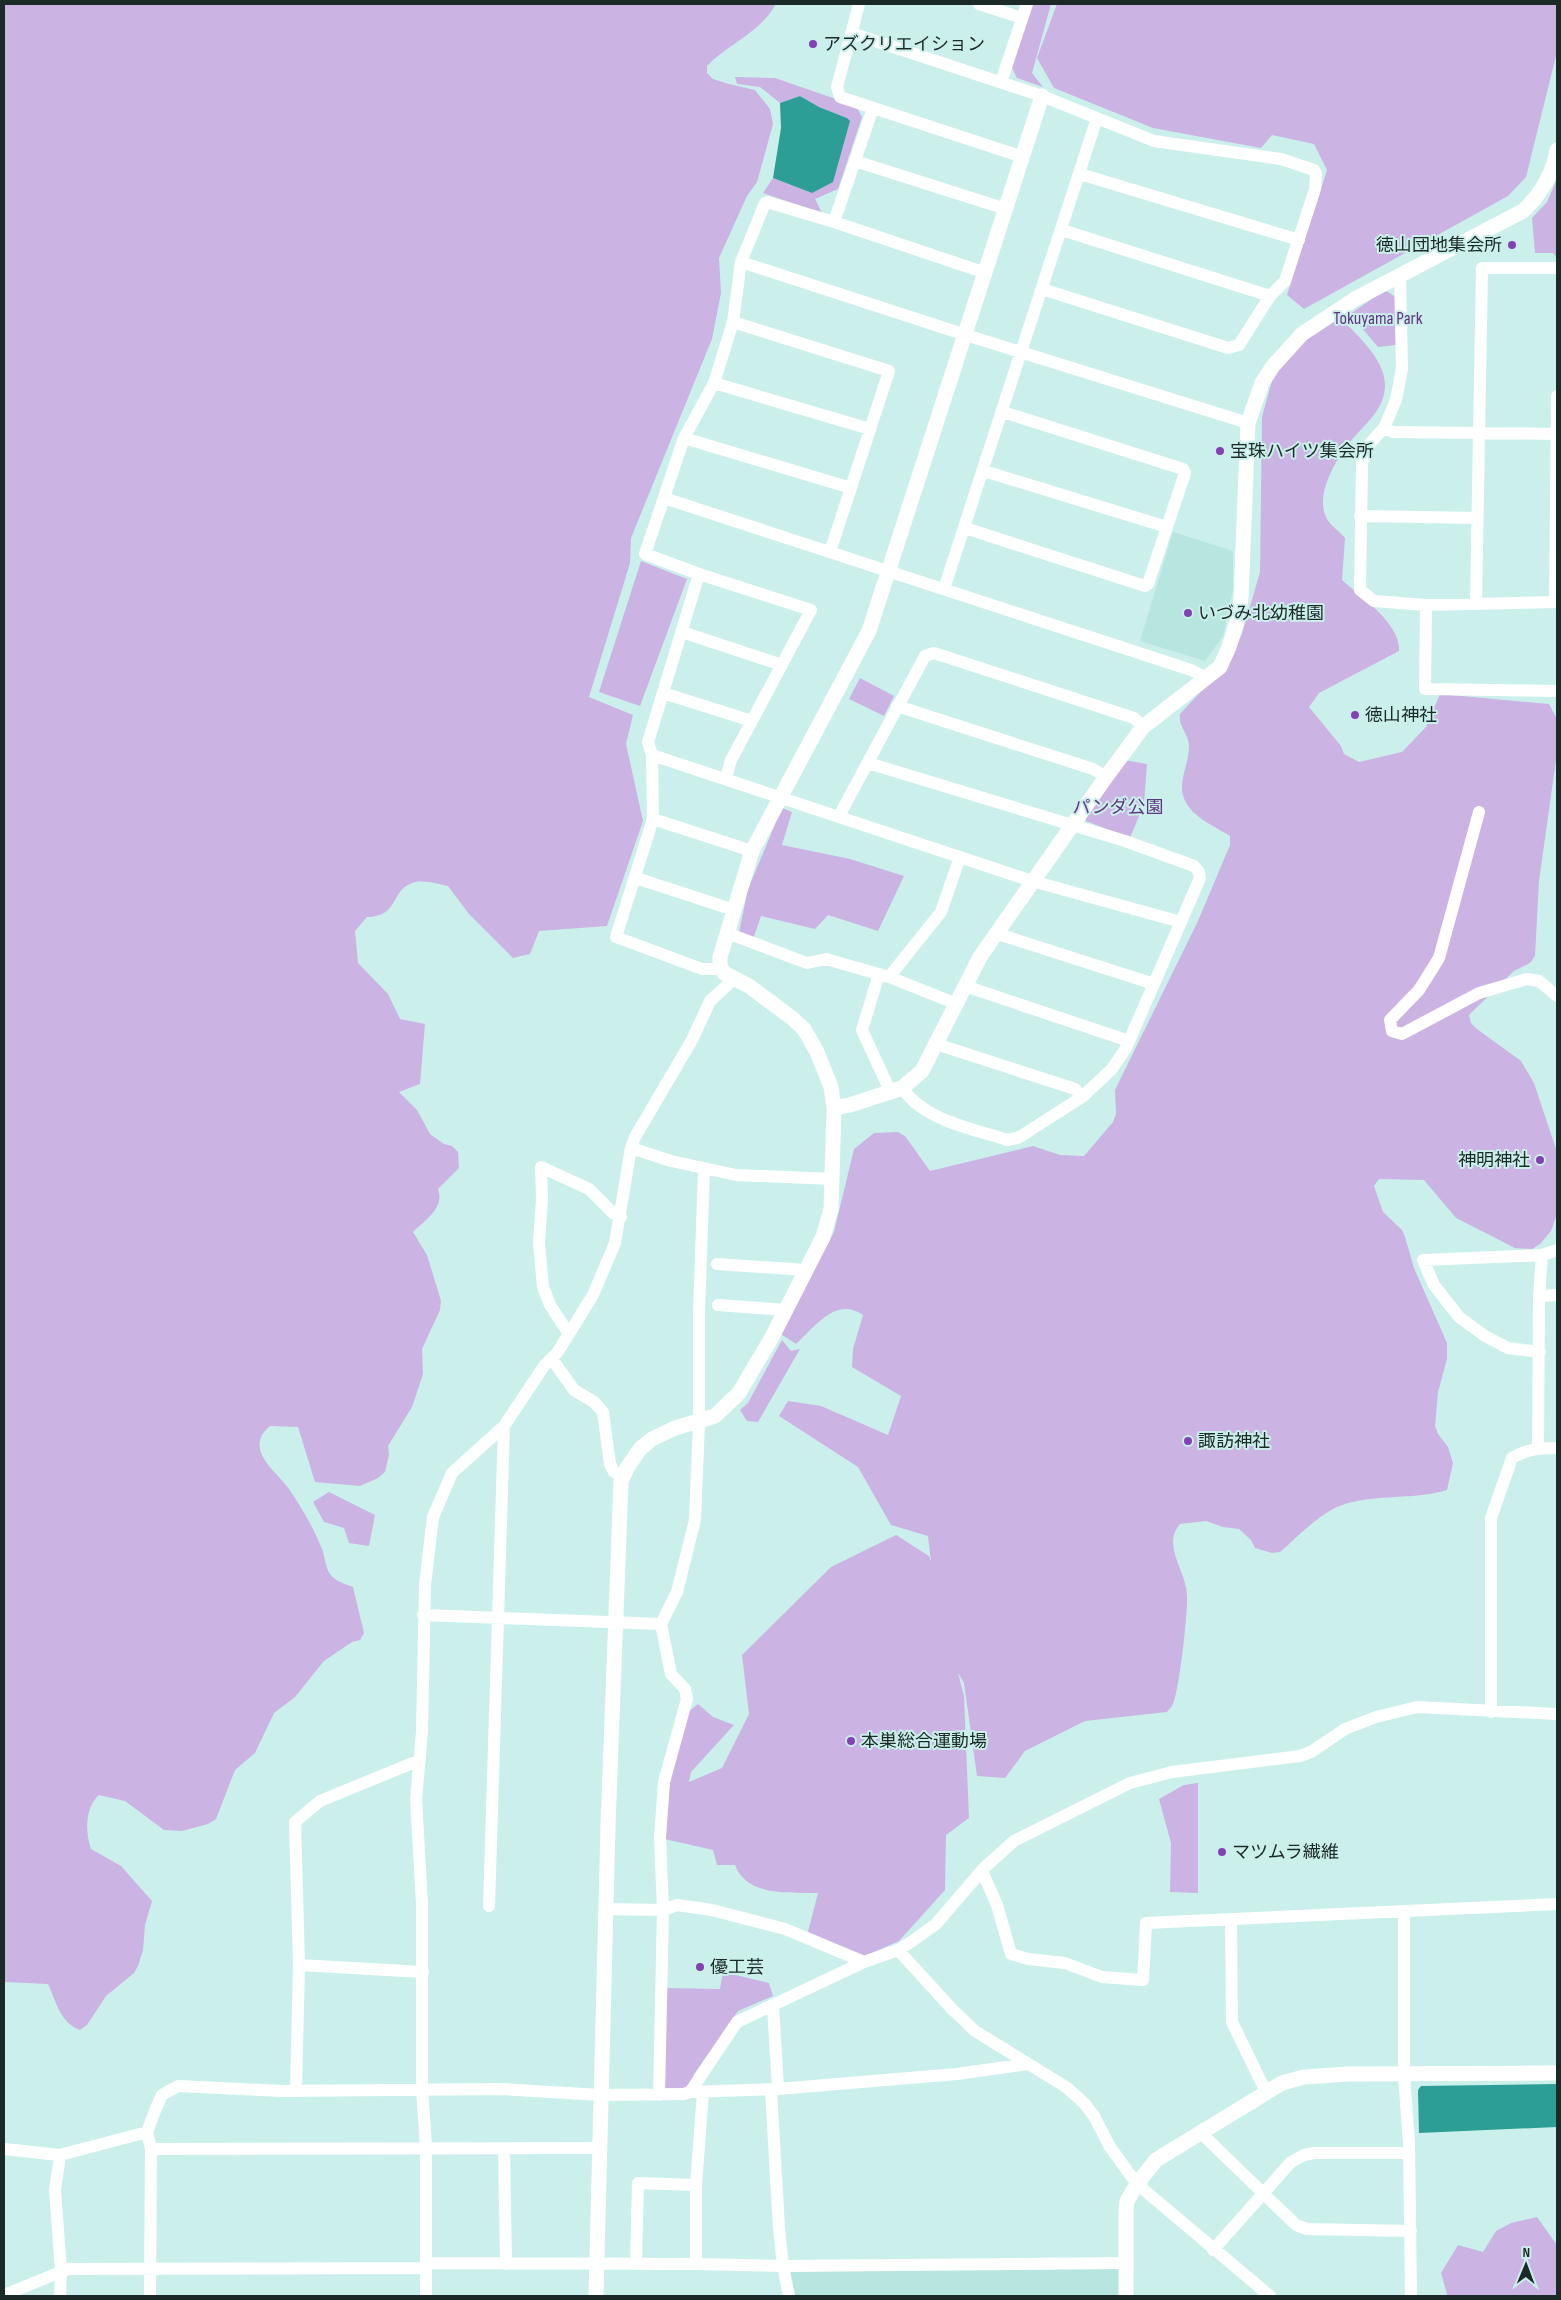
<svg xmlns="http://www.w3.org/2000/svg" width="1561" height="2300" font-family="'Sofia Sans Condensed','Noto Sans JP',sans-serif">
<style>
.built{fill:#b7e5df}
.green{fill:#cbb3e4}
.water{fill:#2d9e95}
.lines{fill:none;stroke-linecap:round;stroke-linejoin:round}
.minor{stroke:#fff;stroke-width:12}
.tertiary{stroke:#fff;stroke-width:15}
.poi-dot{fill:#8441b6;stroke:#cbf0eb;stroke-width:2}
.labels{text-anchor:middle;dominant-baseline:central;stroke-width:4;stroke-linejoin:round;paint-order:stroke}
.poi-label{font-size:18px;fill:#1b2927;stroke:#cbf0eb;text-anchor:start}
.park-label{font-size:18px;fill:#603582;stroke:#cbf0eb}
</style>
<rect width="100%" height="100%" fill="#cbf0eb"/>
<path class="built" d="M1173,532L1233,551V590L1223,636L1205,661L1140,641Z
M1121,2266V2296H793L790,2272Z"/>
<path class="green" d="M4,4H776C760,33 729,43 707,66V73L713,79L729,84L755,90L770,109L773,124L757,182L747,196L719,258L721,293L712,339L631,538L630,563L589,697L633,715L626,744L643,821L607,926L539,931L530,954L513,958L469,914L448,886C438,884 422,879 412,883C390,891 399,917 367,917L355,931L358,963L388,994L400,1019L425,1024L420,1084L399,1092L417,1110L430,1134L444,1144L452,1146L458,1152L459,1168L438,1189C445,1208 425,1220 413,1232L427,1255L441,1301L440,1310L422,1349L423,1374L412,1407L388,1446L389,1455L385,1472L378,1478L360,1486L315,1482L298,1427L270,1426C263,1432 258,1439 260,1449C263,1464 280,1476 289,1489C302,1508 313,1527 322,1549C325,1556 325,1567 330,1574C335,1581 345,1584 353,1587L364,1633L360,1640L352,1642L324,1661L295,1697L274,1713L255,1753L235,1770L216,1819L208,1824L182,1831L164,1830L125,1801L99,1795C85,1807 85,1832 91,1849L121,1866L152,1901L145,1925L143,1950L138,1966L134,1973L106,1996L87,2025L80,2030C60,2023 56,2001 48,1984L4,1982Z
M1031,4H1051L1032,73L1043,87L1017,78L1012,68Z
M1057,4H1557V52L1526,177L1508,196L1304,309L1287,295L1327,170L1314,144L1272,135L1261,148L1153,128L1054,88L1037,58Z
M735,77L775,78L856,106L862,117L838,189L815,199L822,213L763,193L773,178L812,193L847,118L819,107L800,96L780,103L760,87L737,84Z
M1557,179V258L1553,253H1535L1532,218L1547,202Z
M1385,290L1397,298L1396,345L1378,347L1350,314Z
M1339,316C1355,334 1385,358 1385,385C1385,410 1364,425 1350,442C1335,460 1312,500 1329,522C1333,527 1340,532 1345,538L1342,580C1361,597 1401,624 1399,651L1319,693L1309,707L1341,746L1344,754L1359,762L1402,752L1426,727L1440,694L1549,704L1557,719V753L1539,881L1535,956L1530,963L1514,971L1469,1015L1471,1023L1477,1029L1521,1061L1534,1083L1557,1152V1214L1551,1231L1540,1244L1532,1249L1515,1248L1456,1218L1424,1180L1379,1179L1374,1186L1383,1212L1402,1230L1405,1237L1414,1268L1447,1343V1359L1438,1392L1435,1426L1438,1434L1448,1447L1453,1463L1447,1490C1414,1500 1378,1494 1345,1504C1320,1512 1299,1536 1280,1552L1272,1553L1255,1548L1251,1540L1239,1529L1223,1527L1206,1521L1180,1524C1161,1546 1187,1571 1187,1596C1188,1612 1179,1696 1172,1706C1171,1708 1168,1710 1167,1712L1085,1721L1025,1751L1005,1778L977,1776L964,1683L958,1673L964,1696L969,1818L946,1835L945,1890L899,1941L865,1956L808,1932L818,1893C789,1892 747,1897 735,1865H717L713,1850L660,1838L682,1717L698,1704L713,1717L734,1725L691,1772L689,1782L722,1768L749,1714L742,1655L831,1567L896,1535L929,1556L931,1562L928,1536L891,1525L858,1467L779,1416L788,1401L821,1406L888,1435L901,1396L852,1367L853,1349L863,1315C836,1296 815,1327 796,1344L781,1334L834,1232L854,1149L874,1133L898,1132L905,1136L930,1171L1033,1146L1060,1155L1084,1156L1113,1122L1116,1114L1115,1090L1198,921L1230,845V836C1211,824 1180,812 1182,785C1183,772 1189,759 1189,746C1189,734 1178,727 1180,714L1229,661L1242,634L1260,572L1262,417L1274,373L1313,330Z
M641,561L687,579L640,706L599,692Z
M860,678L894,696L884,716L849,699Z
M1124,760L1147,764L1144,804L1130,838L1086,821L1085,814Z
M782,808L792,812L782,845L850,859L904,876L878,931L828,915L815,929L761,916L752,942L738,937L748,889Z
M782,1340L791,1351L800,1349L758,1422L747,1421L740,1410L748,1403Z
M329,1492L375,1515L369,1546L349,1543L344,1528L324,1522L313,1502Z
M1198,1783V1893L1170,1892L1171,1843L1159,1799L1184,1785Z
M723,1972L769,1983L773,1996L738,2011L694,2074L691,2084L685,2088H662L665,1988L720,1989Z
M1537,2217L1557,2245V2296H1446L1447,2294L1441,2273L1458,2245L1483,2252L1496,2231L1511,2223Z"/>
<path class="water" d="M800,96L819,107L847,118L850,121L833,182L812,193L773,178L781,128L780,103Z
M1557,2084V2127L1419,2133L1418,2090L1421,2086Z"/>
<g class="lines">
<path class="minor" d="M859,4L837,87L840,97L1023,157
M979,4L1022,18
M851,33L1042,96L1154,141L1281,159L1314,170L1316,174L1315,189L1285,281L1270,296L1062,230
M1001,82L1027,4
M855,161L1006,209
M1080,174L1299,240
M834,222L873,108
M741,262L966,335L1248,423
M986,273L834,222L767,202L765,203L741,262L733,322L714,383L684,438L645,554L699,574L648,742L652,755L1032,881L1181,922
M1400,275L1402,369L1396,400L1384,428L1371,442L1362,463L1360,590L1374,601L1426,605L1557,602
M1042,289L1228,348L1239,345L1270,296
M733,322L889,371L830,552
M714,383L870,429
M1384,428L1393,432L1557,434
M684,438L851,488
M984,471L1167,527
M664,498L1191,670L1207,678
M1360,516L1477,518
M965,528L1145,586L1148,584L1185,473L1183,469L1003,412
M699,574L811,610L731,760L726,778
M944,589L1097,118
M1555,602L1557,396
M1476,603L1482,268H1557
M1426,605L1425,689L1557,691
M682,632L782,665
M663,693L752,721
M897,706L1093,769L1106,777
M652,755L653,819L616,937L702,969H721
M868,763L1125,841L1194,866L1199,872L1200,878L1126,1048L1112,1069L1082,1097L1075,1089L936,1044
M1479,812L1439,958L1419,990L1390,1020L1392,1031L1402,1034L1479,993L1527,979L1539,981L1557,996
M839,816L925,656L934,653L1134,718L1143,727
M653,819L752,851
M636,878L734,910
M727,933L807,963L826,959L889,977L957,1004
M995,933L1154,984
M879,974L862,1030L891,1093
M889,977L941,912L960,857
M965,986L1129,1041
M902,1088C925,1121 971,1128 1007,1140L1018,1138L1082,1097
M631,1148L671,1161L736,1175L833,1179
M717,1264L806,1270
M1539,1296L1557,1295
M718,1305L786,1310
M569,1334L550,1305L543,1287L539,1243L542,1199L541,1167L589,1189L613,1213L621,1217
M1540,1352L1508,1348L1485,1336L1459,1317L1434,1285L1423,1260L1542,1255L1557,1250
M552,1359L574,1390L594,1402L603,1412L610,1464L614,1472L623,1475
M1538,1448L1539,1296L1542,1255
M423,1615L661,1624
M1491,1712V1518L1512,1458C1527,1449 1540,1448 1557,1448
M982,1871L997,1905L1011,1954L1028,1959L1065,1963L1102,1977L1143,1980L1146,1923L1557,1904
M489,1906L504,1426
M607,1909L663,1910L677,1905L712,1910L785,1929L864,1962
M1404,1911V2075L1409,2143L1411,2296
M1231,1920L1232,2022L1266,2092
M898,1950L952,2009L975,2031L1066,2087L1084,2103L1094,2116L1110,2147L1137,2184L1270,2296
M299,1965L423,1972
M773,2006L778,2089
M296,2089L299,1965L295,1822L320,1801L420,1760
M771,2090L779,2228L783,2266L789,2296
M690,2092L778,2089L957,2074L1028,2064
M659,2095L663,1910L660,1838L664,1782L687,1699L685,1689L671,1674L661,1624L677,1592L695,1520L699,1422V1311L704,1170
M1201,2133L1296,2225L1307,2229L1411,2231
M4,2149L60,2155L147,2132
M151,2149L601,2148
M504,2149L506,2264
M60,2155L55,2190L61,2271L60,2296
M1213,2250L1291,2162L1304,2155L1314,2153H1409
M426,2263L696,2264L783,2266L1126,2263
M636,2263L638,2183L696,2185
M696,2264V2185L703,2092
M4,2295L68,2269L426,2268
M150,2296L151,2149L147,2132L156,2108L162,2095L178,2086L283,2091L500,2089L601,2095L684,2094L690,2092L737,2022L864,1962L898,1950L911,1942L936,1924L984,1868L1014,1841L1130,1783L1172,1772L1300,1756L1311,1752L1345,1729L1376,1717L1417,1707L1557,1714
M426,2296V2147L422,2089V1904L416,1799L422,1732L425,1585L433,1517L452,1473L504,1426L544,1366L557,1353L593,1295L615,1243L631,1148L635,1137L692,1040L710,1001L735,978"/>
<path class="tertiary" d="M834,1108L850,1105L902,1088L922,1071L980,957L1106,777L1143,727L1220,667L1229,647L1238,618L1241,598L1248,423L1262,383L1273,366L1302,334L1355,299L1523,211C1540,195 1553,174 1557,150
M596,2296L608,1826L621,1481L627,1468L640,1449L652,1439L675,1428L715,1416L739,1393L772,1337L823,1237L831,1209L834,1108L831,1087L817,1052L804,1029L792,1018L749,986L724,973L720,966V957L752,851L869,631L1042,96
M1126,2296V2211L1127,2201L1137,2184L1156,2160L1282,2083L1304,2077L1348,2074L1557,2073"/>
</g>
<g class="poi-dot">
<circle cx="813" cy="44" r="5"/>
<circle cx="1512" cy="245" r="5"/>
<circle cx="1220" cy="451" r="5"/>
<circle cx="1188" cy="613" r="5"/>
<circle cx="1355" cy="715" r="5"/>
<circle cx="1540" cy="1160" r="5"/>
<circle cx="1188" cy="1441" r="5"/>
<circle cx="851" cy="1741" r="5"/>
<circle cx="1222" cy="1852" r="5"/>
<circle cx="700" cy="1967" r="5"/>
</g>
<g class="labels">
<g class="poi-label">
<text x="823" y="44">アズクリエイション</text>
<text x="1502" y="245" text-anchor="end">徳山団地集会所</text>
<text x="1230" y="451">宝珠ハイツ集会所</text>
<text x="1198" y="613">いづみ北幼稚園</text>
<text x="1365" y="715">徳山神社</text>
<text x="1530" y="1160" text-anchor="end">神明神社</text>
<text x="1198" y="1441">諏訪神社</text>
<text x="861" y="1741">本巣総合運動場</text>
<text x="1232" y="1852">マツムラ繊維</text>
<text x="710" y="1967">優工芸</text>
</g>
<g class="park-label">
<text x="1378" y="318">Tokuyama Park</text>
<text x="1118" y="807">パンダ公園</text>
</g>
</g>
<rect width="1561" height="2300" fill="none" stroke="#1b2927" stroke-width="10"/>
<g transform="translate(1526 2265) rotate(1)" stroke="#cbf0eb" stroke-width="4" paint-order="stroke">
<path d="M0-4L9 19L0 12L-9 19Z" fill="#1b2927"/>
<text y="-8" font-size="14" font-weight="bold" text-anchor="middle" fill="#1b2927">N</text>
</g>
</svg>
